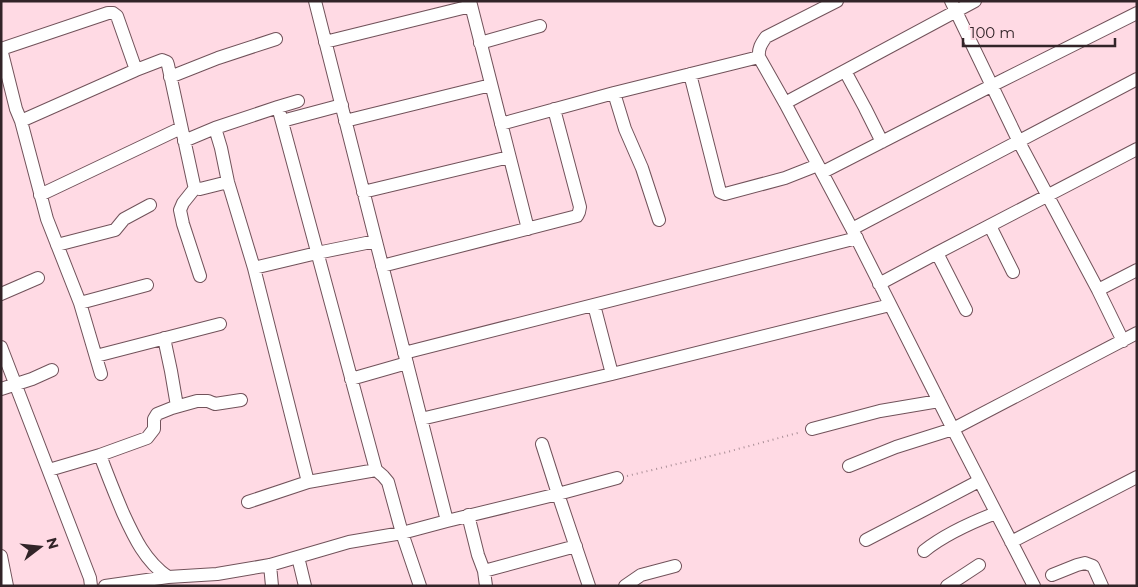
<svg xmlns="http://www.w3.org/2000/svg" width="1138" height="587" font-family="Montserrat,sans-serif">
<style>
.lines{fill:none;stroke-linecap:round;stroke-linejoin:round}
.minor-casing{stroke:#71525a;stroke-width:14}
.path{stroke:#a98e96;stroke-width:2;stroke-dasharray:1 4;stroke-linecap:butt}
.minor{stroke:#fff;stroke-width:12}
</style>
<rect width="100%" height="100%" fill="#ffdae4"/>
<g class="lines">
<g class="minor-casing">
<path id="minor" d="M315,1L447,521
M470,1L528,229
M837,1L766,37C761,44 758,49 759,57L785,103L852,229L953,429L1034,586
M951,1L1019,142L1098,290L1123,341
M325,42L471,6
M480,43L540,26
M1,49L16,109L21,121L47,219L80,303L101,374
M1,49L108,13H113L117,16L136,70
M845,71L865,108L882,142
M690,74L720,192L725,194L785,178L818,165
M170,77L218,58L276,39
M614,93L625,129L642,168L659,220
M785,103L975,1
M278,107L298,101
M21,121L136,70L162,60L167,62L168,65L194,185L195,188L200,189L228,182
M282,121L342,105
M345,121L491,85
M501,124L614,93L759,57
M215,128L278,107L376,470L383,476L388,482L402,533L420,586
M184,141L215,128L221,148L228,182L254,268L308,482
M823,172L991,86L1137,13
M195,188L183,203L180,210L183,224L200,276
M363,192L509,157
M40,195L181,128
M990,226L1013,272
M852,229L1137,79
M57,245L115,230L124,219L150,205
M937,253L966,310
M382,266L577,216L579,212L580,207L554,109
M254,268L317,253L376,241
M879,284L937,253L1137,149
M1098,290L1137,270
M1,294L38,278
M80,303L147,285
M594,305L612,374
M164,338L171,371L177,406
M1,347L90,578L91,586
M404,353L857,238
M96,356L220,324
M351,379L407,363
M1,389L32,379L52,370
M421,419L612,374L890,305
M812,429L880,411L939,401
M542,444L558,494L589,586
M100,455C107,474 115,494 123,513C134,537 145,561 168,577
M849,466L896,447L953,429L1137,333
M49,470L100,455L147,438L154,429V419L157,414L172,408L197,401H208L215,404L241,400
M248,502L308,482L376,470
M468,515L478,555L484,571L486,586
M866,540L922,511L979,481
M1011,542L1137,477
M924,551C945,534 970,523 996,513
M1,556L7,586
M298,557L305,586
M270,565L272,586
M484,571L576,546
M1052,575L1077,565L1085,563L1093,566L1102,586
M105,586L168,577L217,574L270,565L349,542L402,533L447,521L558,494L617,478
M625,586L641,575L675,566
M947,586L979,565"/>
</g>
<path class="path" d="M627,476L727,452L801,432"/>
<use href="#minor" class="minor"/>
</g>
<rect width="1138" height="587" fill="none" stroke="#322428" stroke-width="5"/>
<g transform="translate(40 547) rotate(74)" stroke="#ffdae4" stroke-width="4" paint-order="stroke">
<path d="M0-4L9 19L0 12L-9 19Z" fill="#322428"/>
<text y="-8" font-size="14" font-weight="bold" text-anchor="middle" fill="#322428">N</text>
</g>
<path d="M963 38v8h152v-8" fill="none" stroke="#322428" stroke-width="2.5"/>
<text x="970" y="38" font-size="15" fill="#322428" stroke="#ffdae4" stroke-width="4" paint-order="stroke">100 m</text>
</svg>
